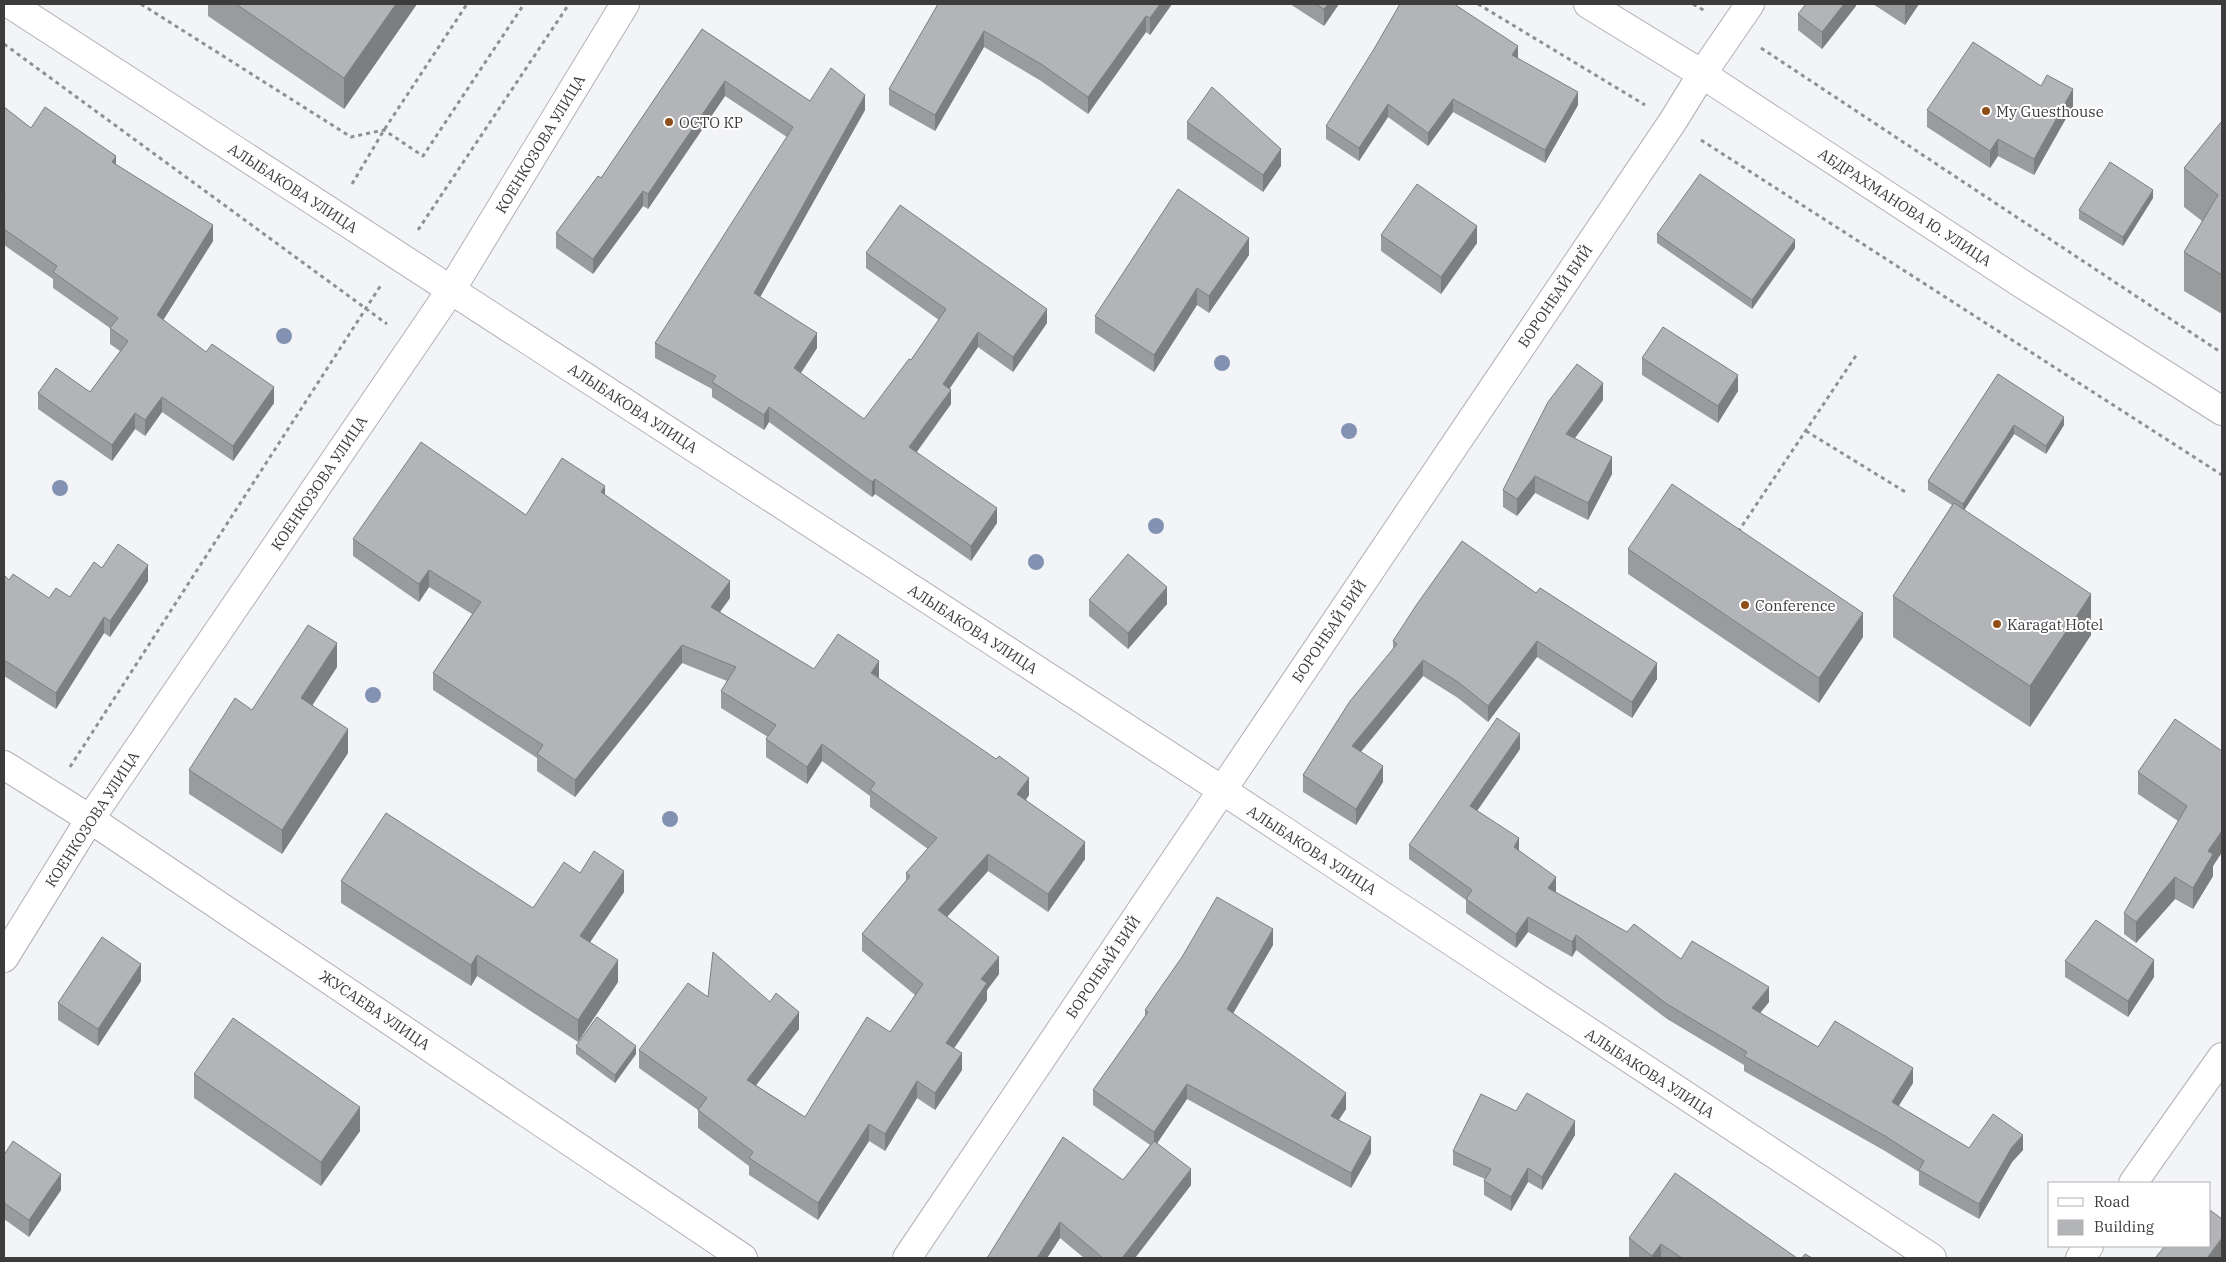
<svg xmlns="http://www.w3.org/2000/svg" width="2226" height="1262" font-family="'IBM Plex Serif',serif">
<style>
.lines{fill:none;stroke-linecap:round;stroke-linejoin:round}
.minor-casing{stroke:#b0b1b4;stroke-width:30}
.tertiary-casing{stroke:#b0b1b4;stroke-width:30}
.secondary-casing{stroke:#b0b1b4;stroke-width:30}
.path{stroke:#8f9092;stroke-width:3;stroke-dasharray:4 4;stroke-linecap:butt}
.minor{stroke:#fff;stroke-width:28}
.tertiary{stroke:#fff;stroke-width:28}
.secondary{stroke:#fff;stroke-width:28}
.tree{fill:#8391b3}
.wall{fill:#9a9b9d}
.shaded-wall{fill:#7d7e80}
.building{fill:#b3b4b7;stroke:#7d7e80}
.poi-dot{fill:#8f4e19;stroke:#fff;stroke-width:2}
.labels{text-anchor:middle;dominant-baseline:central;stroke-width:4;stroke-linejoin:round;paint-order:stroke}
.poi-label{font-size:15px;fill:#3c3c3d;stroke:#fff;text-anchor:start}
.street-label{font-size:15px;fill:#3c3c3d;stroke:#fff}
</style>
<rect width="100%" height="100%" fill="#f2f4f7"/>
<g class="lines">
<g class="minor-casing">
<path id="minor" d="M10,4L1222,790L1932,1258
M4,765L90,819L743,1258
M4,958L90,819L451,290L625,4
M2133,1183L2222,1057
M2080,1258L2089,1246"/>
</g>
<g class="tertiary-casing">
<path id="tertiary" d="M907,1258L1673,121L1702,74L1750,4"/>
</g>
<g class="secondary-casing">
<path id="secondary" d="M1588,4L1702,74L2019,282L2222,411"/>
</g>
<path class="path" d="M141,4L351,137L384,130L423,156L524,4
M1478,4L1645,105
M1693,4L1705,11
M4,44L387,324
M1761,48L2222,353
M1701,140L2222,475
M352,184L384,130L467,4
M418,230L569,4
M1806,431L1907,493
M1738,532L1857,354
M70,767L381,285"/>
<use href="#minor" class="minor"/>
<use href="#tertiary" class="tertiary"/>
<use href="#secondary" class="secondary"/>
</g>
<g class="tree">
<circle cx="284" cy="336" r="8"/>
<circle cx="1222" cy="363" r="8"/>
<circle cx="1349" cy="431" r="8"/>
<circle cx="60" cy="488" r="8"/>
<circle cx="1156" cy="526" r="8"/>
<circle cx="1036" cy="562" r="8"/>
<circle cx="373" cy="695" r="8"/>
<circle cx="670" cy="819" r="8"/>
</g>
<path class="wall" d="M208,4H417L344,109L208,16Z
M938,4H1172L1150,35L1146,32L1088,114L1041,81L984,47L935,131L889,105V89Z
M1290,4H1339L1324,26Z
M1856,4V6L1822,49L1798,30V14Z
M1873,4H1919L1905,25Z
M702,29L810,101L865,110L760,297L817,348L801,373L864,419L911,360L939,320L866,268V253L1047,323L1013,372L978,347L950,388L951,404L917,452L997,523L971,561L875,494L872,497L769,422L764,430L712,397V389L655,358V343L787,137L725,96L648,209L643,206L593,274L556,248V233L601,178Z
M1518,59L1578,105L1545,163L1453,112L1428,146L1388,117L1359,161L1326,139V126Z
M2041,86L2073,106L2034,175L1998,156L1990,168L1927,127V110Z
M4,107L31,128L116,164L213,241L163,320L274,403L233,461L162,412L145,436L135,429L112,461L38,409V393L90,392L120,351L110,344V328L53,288V279L4,245Z
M2222,121V314L2184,291V252L2202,221L2184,207V168Z
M1187,122L1281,166L1263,192L1187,139Z
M2153,198L2123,246L2079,219V210Z
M1657,234L1795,248L1752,309L1657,243Z
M1381,235L1477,243L1441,294L1381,251Z
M1249,255L1209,313L1197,305L1154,372L1095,333V316Z
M1642,358L1738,391L1718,423L1642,375Z
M1998,374L2064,425L2046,454L2014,434L1964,510L2091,635L2030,727L1893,637V596L1952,505L1928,490V481Z
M1603,400L1575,438L1612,474L1588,520L1535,493L1517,516L1503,507V490Z
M605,495L730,598L720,612L814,669L879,679L1029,795L1026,800L1085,859L1048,912L988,871L947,917L999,974L987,990V1000L954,1048L962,1070L935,1110L917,1098L885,1151L869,1141L818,1220L749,1175V1166L698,1128V1110L639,1068V1050L708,997L799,1029L756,1085L805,1117L890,1032L915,995L862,951V934L906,881V873L928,849L870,807V796L822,761L807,784L766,757V739L768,737L721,708V691L727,681L682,663L575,797L537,771V758L433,690V673L472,614L429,587L419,602L353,556V539L526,515Z
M1462,541L1657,679L1632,718L1537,657L1488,722L1458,698L1423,676L1361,752L1383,782L1356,825L1303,792V775L1393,649V641Z
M1628,549L1863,637L1819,703L1628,574Z
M102,568L148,581L110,637L104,633L56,709L4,676V575L9,580L49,598L70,597Z
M1089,600L1167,604L1128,649L1089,616Z
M337,667L312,705L348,753L282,854L189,794V770L252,710Z
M1520,749L1477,811L1519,851L1556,891V892L1627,932L1769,1002L1760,1013L1818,1047L1913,1083L1898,1106L1969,1148L2023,1150L2012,1162L1979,1219L1919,1185V1172L1885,1151L1744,1071V1065L1667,1019L1576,950L1572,957L1528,932L1516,948L1466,913V900L1409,859V845Z
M2222,751V852L2213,866V876L2193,909L2175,899L2136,943L2124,934V913L2178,821L2138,794V772Z
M580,873L624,892L590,942L618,982L578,1042L477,976L471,986L341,903V881L533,908Z
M1273,945L1233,1013L1346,1109L1339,1120L1371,1153L1351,1188L1187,1099L1157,1143L1191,1185L1135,1258H1084L1060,1238L1047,1258H987L1123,1180L1150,1145L1093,1105V1090L1145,1017V1010Z
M2065,961L2154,977L2128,1017L2065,977Z
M141,981L98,1046L58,1020V1003Z
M576,1046L636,1054L615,1083L576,1054Z
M194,1074L360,1131L321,1186L194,1098Z
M1516,1111L1575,1135L1542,1190L1528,1182L1511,1211L1484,1195V1181L1485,1179L1453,1165V1151Z
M4,1155L61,1190L29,1237L4,1219Z
M1629,1238L1797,1258H1629Z"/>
<path class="shaded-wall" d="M396,4H417L344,109V78Z
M1160,4H1172L1150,35V18Z
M1328,4H1339L1324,26V9Z
M1844,4H1856V6L1822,49V32Z
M1905,4H1919L1905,25Z
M1146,16V32L1088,114V97Z
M984,31V47L935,131V115Z
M1518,46V59L1512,55Z
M725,81V96L648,209V194Z
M2073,89V106L2034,175V159Z
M1578,92V105L1545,163V150Z
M865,95V110L754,308V293Z
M1453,99V112L1428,146V133Z
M1388,104V117L1359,161V148Z
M1998,139V156L1990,168V151Z
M1281,149V166L1263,192V175Z
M116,156V172L112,162Z
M2153,190V198L2123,246V237Z
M643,191V206L593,274V259Z
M213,225V241L157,330V315Z
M1477,226V243L1441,294V277Z
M1249,238V255L1209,313V296Z
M1795,240V248L1752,309V300Z
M1197,288V305L1154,372V355Z
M1047,309V323L1013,372V357Z
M978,332V347L943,398V384Z
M817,333V348L794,383V368Z
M1738,375V391L1718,423V406Z
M1603,383V400L1566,450V434Z
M274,387V403L233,461V446Z
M951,390V404L909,462V447Z
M162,397V412L145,436V420Z
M769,407V422L764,430V415Z
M135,413V429L112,461V445Z
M2064,417V425L2046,454V446Z
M2014,425V434L1963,512V504Z
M1612,457V474L1588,520V503Z
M1535,476V493L1517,516V499Z
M875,479V494L872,497V482Z
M605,486V503L601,492Z
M997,508V523L971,561V546Z
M148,565V581L110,637V621Z
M429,570V587L419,602V584Z
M730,581V598L711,624V607Z
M1167,587V604L1128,649V633Z
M2091,594V635L2030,727V686Z
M1863,613V637L1819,703V678Z
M104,617V633L56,709V693Z
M1537,641V657L1488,722V706Z
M337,643V667L301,723V698Z
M682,645V663L575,797V780Z
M1423,660V676L1352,762V746Z
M879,661V678L871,673Z
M1657,663V679L1632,718V702Z
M348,729V753L282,854V830Z
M1520,734V749L1470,821V806Z
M822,744V761L807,784V767Z
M1383,766V782L1356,825V809Z
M1029,778V795L1017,812V794Z
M2222,831V852L2213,866V876L2193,909V888L2208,851Z
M1519,838V853L1514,847Z
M1085,842V859L1048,912V894Z
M988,854V871L938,927V910Z
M624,871V892L580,957V936Z
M1556,877V891L1548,903V888Z
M2175,877V899L2136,943V922Z
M1528,917V932L1516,948V934Z
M1273,929V945L1227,1024V1009Z
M1576,935V950L1572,957V942Z
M477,955V976L471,986V965Z
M999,957V974L987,990V1000L946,1060V1043L981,979Z
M618,960V982L578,1042V1020Z
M2154,960V977L2128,1017V1001Z
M141,964V981L98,1046V1029Z
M1769,987V1002L1752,1023V1008Z
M799,1012V1029L747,1097V1080Z
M636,1046V1054L615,1083V1075Z
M962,1053V1070L935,1110V1093Z
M1913,1068V1083L1892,1117V1102Z
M917,1081V1098L885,1151V1134Z
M1187,1084V1099L1154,1148V1132Z
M1346,1093V1109L1331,1131V1116Z
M360,1107V1131L321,1186V1162Z
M1575,1121V1135L1542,1190V1177Z
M869,1124V1141L818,1220V1203Z
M2023,1135V1150L2012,1162L1979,1219V1204L2012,1147Z
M1371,1137V1153L1351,1188V1173Z
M1528,1168V1182L1511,1211V1197Z
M1191,1169V1185L1135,1258H1122Z
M61,1174V1190L29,1237V1220Z
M1060,1222V1238L1047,1258H1037Z
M2222,1238V1255L2220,1258H2207Z
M1661,1244V1258H1652V1256Z"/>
<path class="building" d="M236,4H396L344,78Z
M938,4H1160L1150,18L1146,16L1088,97L1041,64L984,31L935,115L889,89Z
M1315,4H1328L1324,9Z
M1400,4H1454L1518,46L1512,55L1578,92L1545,150L1453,99L1428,133L1388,104L1359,148L1326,126L1374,49Z
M1806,4H1844L1822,32L1798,14Z
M702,29L810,101L831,68L865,95L754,293L817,333L794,368L864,419L909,359L911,360L946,309L866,253L900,205L1047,309L1013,357L978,332L943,384L951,390L909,447L997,508L971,546L875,479L872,482L769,407L764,415L712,382L716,376L655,343L793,127L725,81L648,194L643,191L593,259L556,233L598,176L601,178Z
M1973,42L2041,86L2047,75L2073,89L2034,159L1998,139L1990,151L1927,110Z
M1212,87L1281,149L1263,175L1187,122Z
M4,107L31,128L45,107L116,156L112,162L213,225L157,315L206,352L212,344L274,387L233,446L162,397L145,420L135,413L112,445L38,393L56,368L90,392L128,341L110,328L118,318L53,272L57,266L4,229V195L5,193L4,192Z
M2222,121V275L2184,252L2218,195L2184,168Z
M2110,162L2153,190L2123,237L2079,210Z
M1700,174L1795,240L1752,300L1657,234Z
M1417,184L1477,226L1441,277L1381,235Z
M1178,189L1249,238L1209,296L1197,288L1154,355L1095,316Z
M1663,327L1738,375L1718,406L1642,358Z
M1577,364L1603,383L1566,434L1612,457L1588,503L1535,476L1517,499L1503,490L1548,402Z
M1998,374L2064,417L2046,446L2014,425L1963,504L1928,481Z
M421,442L526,515L562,458L605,486L601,492L730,581L711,607L814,669L838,634L879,661L871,673L996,759L999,756L1029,778L1017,794L1085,842L1048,894L988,854L938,910L999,957L981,979L987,983L946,1043L962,1053L935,1093L917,1081L885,1134L869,1124L818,1203L749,1158L753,1152L698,1110L707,1098L639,1050L688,983L708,997L713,952L770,1002L776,993L799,1012L747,1080L805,1117L867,1017L890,1032L923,984L862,934L910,876L906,873L937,838L870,790L875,783L822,744L807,767L766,739L776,725L721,691L736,667L682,645L575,780L537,754L543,745L433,673L481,602L429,570L419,584L353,539Z
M1672,484L1863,613L1819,678L1628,549Z
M1954,503L2091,594L2030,686L1893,596Z
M1462,541L1536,593L1540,588L1657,663L1632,702L1537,641L1488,706L1458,682L1423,660L1352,746L1383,766L1356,809L1303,775L1350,701L1397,644L1393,641L1417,604Z
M118,544L148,565L110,621L104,617L56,693L4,660V575L9,580L13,574L49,598L56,588L70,597L94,562L102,568Z
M1128,554L1167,587L1128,633L1089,600Z
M308,625L337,643L301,698L348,729L282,830L189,770L235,698L252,710Z
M1497,718L1520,734L1470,806L1519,838L1514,847L1556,877L1548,888L1627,932L1634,924L1681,959L1692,941L1769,987L1752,1008L1818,1047L1835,1021L1913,1068L1892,1102L1969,1148L1993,1114L2023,1135L2012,1147L1979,1204L1919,1170L1924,1161L1885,1136L1744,1056L1747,1052L1667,1004L1576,935L1572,942L1528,917L1516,934L1466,899L1472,890L1409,845Z
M2175,719L2222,751V831L2208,851L2213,854L2193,888L2175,877L2136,922L2124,913L2187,806L2138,772Z
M386,813L533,908L564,862L580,873L594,851L624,871L580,936L618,960L578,1020L477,955L471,965L341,881Z
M1217,897L1273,929L1227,1009L1346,1093L1331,1116L1371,1137L1351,1173L1187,1084L1154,1132L1093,1090L1148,1012L1145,1010L1182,957Z
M2096,920L2154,960L2128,1001L2065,961Z
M102,937L141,964L98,1029L58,1003Z
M597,1017L636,1046L615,1075L576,1046Z
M233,1018L360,1107L321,1162L194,1074Z
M1527,1093L1575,1121L1542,1177L1528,1168L1511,1197L1484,1181L1491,1169L1453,1151L1481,1094L1516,1111Z
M1063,1137L1123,1180L1154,1141L1191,1169L1122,1258H1103L1060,1222L1037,1258H987Z
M13,1141L61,1174L29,1220L4,1203V1155Z
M1675,1173L1797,1258H1682L1661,1244L1652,1256L1629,1238Z
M2210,1210L2222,1219V1238L2207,1258H2155L2165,1246H2210Z
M1805,1254L1812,1258H1802Z"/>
<g class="poi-dot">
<circle cx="1986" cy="111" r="5"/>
<circle cx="669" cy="122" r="5"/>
<circle cx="1745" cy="605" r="5"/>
<circle cx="1997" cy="624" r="5"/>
</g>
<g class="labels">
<g class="poi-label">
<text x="1996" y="111">My Guesthouse</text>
<text x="679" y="122">ОСТО КР</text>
<text x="1755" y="605">Conference</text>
<text x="2007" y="624">Karagat Hotel</text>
</g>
<g class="street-label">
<text transform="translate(540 144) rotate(-59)">КОЕНКОЗОВА УЛИЦА</text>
<text transform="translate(293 188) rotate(33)">АЛЫБАКОВА УЛИЦА</text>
<text transform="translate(1905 207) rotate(33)">АБДРАХМАНОВА Ю. УЛИЦА</text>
<text transform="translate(1555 296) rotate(-56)">БОРОНБАЙ БИЙ</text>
<text transform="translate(633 408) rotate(33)">АЛЫБАКОВА УЛИЦА</text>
<text transform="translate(319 483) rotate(-56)">КОЕНКОЗОВА УЛИЦА</text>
<text transform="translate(973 629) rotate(33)">АЛЫБАКОВА УЛИЦА</text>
<text transform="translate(1329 631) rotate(-56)">БОРОНБАЙ БИЙ</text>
<text transform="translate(92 819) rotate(-57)">КОЕНКОЗОВА УЛИЦА</text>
<text transform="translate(1312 850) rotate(33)">АЛЫБАКОВА УЛИЦА</text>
<text transform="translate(1103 967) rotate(-56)">БОРОНБАЙ БИЙ</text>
<text transform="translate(375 1010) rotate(34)">ЖУСАЕВА УЛИЦА</text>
<text transform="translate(1650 1073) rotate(33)">АЛЫБАКОВА УЛИЦА</text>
</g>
</g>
<rect width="2226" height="1262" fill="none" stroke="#3c3c3d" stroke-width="10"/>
<rect x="2048" y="1182" width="162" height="65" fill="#ffffff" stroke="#b1b1b1"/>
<rect x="2058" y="1198" width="25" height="8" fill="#ffffff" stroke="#b1b1b1"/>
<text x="2094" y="1207" font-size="15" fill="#3c3c3d">Road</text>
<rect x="2058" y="1220" width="25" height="15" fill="#b3b4b7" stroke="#b1b1b1"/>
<text x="2094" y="1232" font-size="15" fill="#3c3c3d">Building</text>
</svg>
